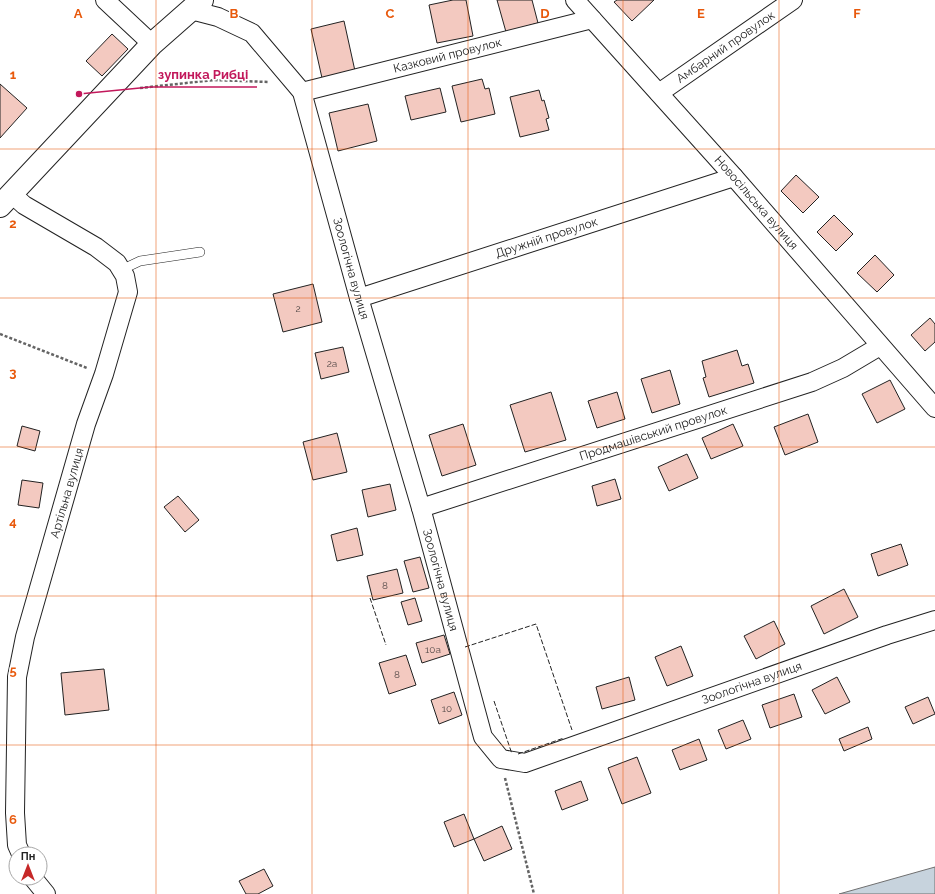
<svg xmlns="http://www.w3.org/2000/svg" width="935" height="894" font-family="Raleway,sans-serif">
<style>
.water{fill:#c7d3dd;stroke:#6f6f6f}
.building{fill:#f3c9c0;stroke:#222}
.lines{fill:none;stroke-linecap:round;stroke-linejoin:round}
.service-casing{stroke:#222;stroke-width:10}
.minor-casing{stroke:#222;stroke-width:20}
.tertiary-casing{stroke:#222;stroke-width:24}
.path{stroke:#646464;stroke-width:2.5;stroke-dasharray:3 2;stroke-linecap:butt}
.service{stroke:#fff;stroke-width:9}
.minor{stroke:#fff;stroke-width:18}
.tertiary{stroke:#fff;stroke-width:22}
.fence{stroke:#222;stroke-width:1;stroke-dasharray:5 2;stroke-linecap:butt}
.grid{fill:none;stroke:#e8590c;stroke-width:1;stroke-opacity:0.55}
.labels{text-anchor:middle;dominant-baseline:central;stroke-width:3;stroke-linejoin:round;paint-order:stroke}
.number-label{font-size:10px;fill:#564c4a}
.street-label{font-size:12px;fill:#222;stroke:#fff}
.grid-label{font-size:13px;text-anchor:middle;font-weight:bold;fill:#e8590c;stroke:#fff;stroke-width:3;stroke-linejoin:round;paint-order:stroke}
.leader{fill:none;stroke:#c2185b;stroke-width:1.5}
.callout-dot{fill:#c2185b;stroke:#fff;stroke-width:1.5}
.callout-label{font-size:13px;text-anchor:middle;font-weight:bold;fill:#c2185b;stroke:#fff;stroke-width:3;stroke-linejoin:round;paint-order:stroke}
</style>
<rect width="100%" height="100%" fill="#fff"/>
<path class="water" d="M935,867V894H839Z"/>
<path class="building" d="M453,0H466L473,36L437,43L429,5Z
M497,0H532L538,23L506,32Z
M617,0H654L632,21L614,2Z
M344,21L355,71L322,78L311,29Z
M112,34L128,49L102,76L86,61Z
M482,79L485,89L489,88L495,114L461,122L452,86Z
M0,84L27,108L0,138Z
M440,88L446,112L411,120L405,96Z
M539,90L542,101L544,100L549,118L546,119L549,130L520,137L510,97Z
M368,104L377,141L338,151L329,113Z
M796,175L819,197L803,213L781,191Z
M834,215L853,234L836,251L817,232Z
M875,255L894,275L877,292L857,273Z
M313,284L322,322L283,332L273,294Z
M930,318L935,324V342L925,351L911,335Z
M343,347L349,372L321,379L315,353Z
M737,350L742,366L748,364L754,383L709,397L703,378L706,377L702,361Z
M670,370L680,404L652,413L641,379Z
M890,380L905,409L877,423L862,394Z
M551,392L566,440L525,452L510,405Z
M617,392L625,419L597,428L588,401Z
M808,414L818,442L785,455L774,427Z
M463,424L476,465L442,476L429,435Z
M733,424L743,446L711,459L702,438Z
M22,426L40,431L35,451L17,446Z
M337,433L347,472L313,480L303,442Z
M687,454L698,478L669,491L658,467Z
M615,479L621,499L597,506L592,486Z
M22,480L43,483L39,508L18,505Z
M390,484L396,510L368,517L362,490Z
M178,496L199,520L185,532L164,507Z
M357,528L363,555L337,561L331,535Z
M901,544L908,565L878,576L871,554Z
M420,557L429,588L413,592L404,561Z
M397,569L403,593L373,600L367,576Z
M844,589L858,617L824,634L811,606Z
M415,598L422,621L408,625L401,602Z
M774,621L785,644L756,659L744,636Z
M444,635L450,654L422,663L416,643Z
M681,646L693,676L667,686L655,657Z
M406,655L416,685L389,694L379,663Z
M104,669L109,710L65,715L61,673Z
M629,677L635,700L602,709L596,687Z
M837,677L850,702L825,714L812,690Z
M454,692L462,715L439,724L431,700Z
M794,694L802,717L770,728L762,705Z
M928,697L935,714L913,724L905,707Z
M743,720L751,739L726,749L718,730Z
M868,727L872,739L844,751L839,739Z
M699,739L707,760L680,770L672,750Z
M637,757L651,793L622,804L608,768Z
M581,781L588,800L562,810L555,791Z
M464,814L474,839L454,847L444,822Z
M502,826L512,849L484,861L474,839Z
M264,869L273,886L258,894H246L239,881Z"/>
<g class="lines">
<g class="service-casing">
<path id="service" d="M121,270L140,261L200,252"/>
</g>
<g class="minor-casing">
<g id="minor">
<path d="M105,0L152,44"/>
<path id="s1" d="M575,0L734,177L935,408"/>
<path id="s2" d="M191,10L218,17L252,33L302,92L359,298L421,508L483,737L501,759L525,763L887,635L935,620"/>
<path id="s3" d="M302,92L592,19"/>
<path id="s4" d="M659,93L793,0"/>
<path d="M12,194L24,205L96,247L117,263L125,276L128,292L104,374L86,424L25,637L17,677L15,813L17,845L21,854"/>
<path id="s5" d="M359,298L734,177"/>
<path id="s6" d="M421,508L812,382L843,368L880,346"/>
<path d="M33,878L46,894"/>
</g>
</g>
<g class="tertiary-casing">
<path id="tertiary" d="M0,206L152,44L202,0"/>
</g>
<path class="path" d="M140,88L214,80L269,82
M0,334L87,368
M505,778L534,894"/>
<use href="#service" class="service"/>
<use href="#minor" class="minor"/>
<use href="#tertiary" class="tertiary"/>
<path class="fence" d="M370,598L386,645
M465,647L536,624L572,730
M494,701L512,754
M518,754L564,738"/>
</g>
<path class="grid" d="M156,0V894M312,0V894M468,0V894M623,0V894M779,0V894M0,149H935M0,298H935M0,447H935M0,596H935M0,745H935"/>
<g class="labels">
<g class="number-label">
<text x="298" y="308">2</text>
<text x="332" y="363">2а</text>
<text x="385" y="585">8</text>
<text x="433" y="649">10а</text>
<text x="397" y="674">8</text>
<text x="447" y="708">10</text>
</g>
<g class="street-label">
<text stroke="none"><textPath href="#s4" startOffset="81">Амбарний провулок</textPath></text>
<text stroke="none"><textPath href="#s3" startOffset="150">Казковий провулок</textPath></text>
<text stroke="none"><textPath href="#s1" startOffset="272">Новосільська вулиця</textPath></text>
<text stroke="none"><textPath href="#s5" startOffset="197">Дружній провулок</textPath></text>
<text stroke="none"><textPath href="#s2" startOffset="326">Зоологічна вулиця</textPath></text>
<text stroke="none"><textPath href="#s6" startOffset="244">Продмашівський провулок</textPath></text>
<text transform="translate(67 493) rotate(-74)">Артільна вулиця</text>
<text stroke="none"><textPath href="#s2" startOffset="650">Зоологічна вулиця</textPath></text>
<text stroke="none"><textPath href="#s2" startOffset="1106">Зоологічна вулиця</textPath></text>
</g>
</g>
<g class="grid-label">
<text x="78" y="18">A</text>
<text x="234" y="18">B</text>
<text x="390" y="18">C</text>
<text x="545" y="18">D</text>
<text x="701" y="18">E</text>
<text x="857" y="18">F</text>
<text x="13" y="79">1</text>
<text x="13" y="228">2</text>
<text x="13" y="377">3</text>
<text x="13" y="526">4</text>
<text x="13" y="675">5</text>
<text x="13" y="824">6</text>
</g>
<path class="leader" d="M79 94L150 87H257"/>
<circle class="callout-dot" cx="79" cy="94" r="4"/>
<g class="callout-label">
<text x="203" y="79">зупинка Рибці</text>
</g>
<g transform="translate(28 866)"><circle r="19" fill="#ffffff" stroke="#a7a7a7"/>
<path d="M0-3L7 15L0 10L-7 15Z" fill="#c62828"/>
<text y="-6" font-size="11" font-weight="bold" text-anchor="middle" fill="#222222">Пн</text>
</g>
</svg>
